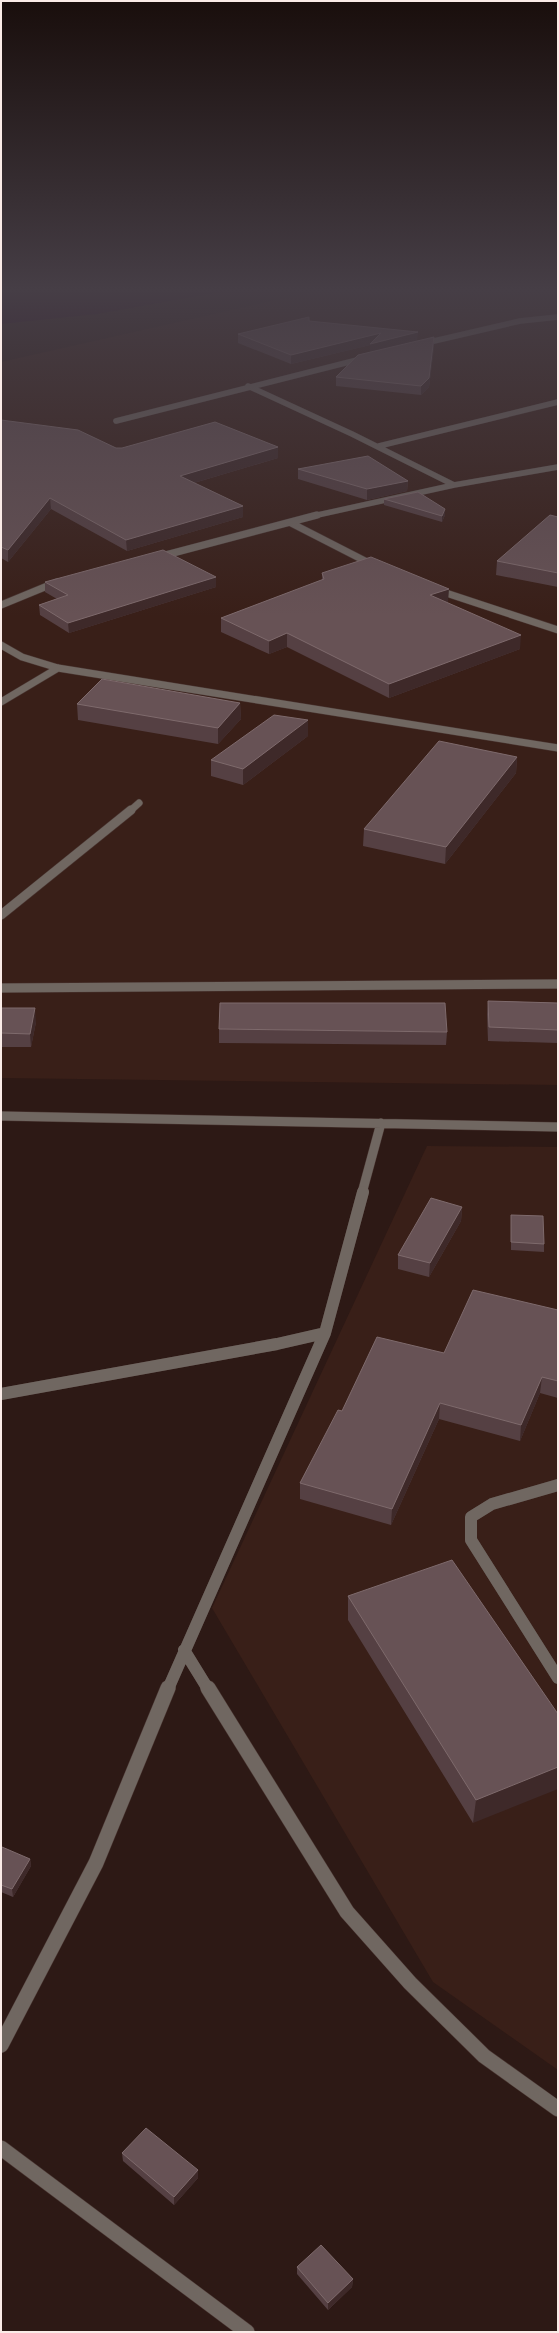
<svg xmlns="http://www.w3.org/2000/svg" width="559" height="2333" font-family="Jost,sans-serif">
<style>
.built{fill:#391f18}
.water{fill:#22001a}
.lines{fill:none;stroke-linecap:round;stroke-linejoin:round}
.minor-far4-casing{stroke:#4a3632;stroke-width:6}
.minor-far3-casing{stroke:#4a3632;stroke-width:8}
.minor-far2-casing{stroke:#4a3632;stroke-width:10}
.minor-far1-casing{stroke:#4a3632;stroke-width:12}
.minor-casing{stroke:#4a3632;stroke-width:16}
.minor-far4{stroke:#706761;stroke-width:5.5}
.minor-far3{stroke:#706761;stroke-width:7}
.minor-far2{stroke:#706761;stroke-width:9}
.minor-far1{stroke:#706761;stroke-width:12}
.minor{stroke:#706761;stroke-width:15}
.wall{fill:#554043}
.shaded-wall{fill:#3e2929}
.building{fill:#675255;stroke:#7e6a6c}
</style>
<rect width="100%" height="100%" fill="#2d1915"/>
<path class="built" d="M325,289H558V1085L1,1078V362Z
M427,1146L558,1147V2070L433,1982L212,1608Z"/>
<path class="water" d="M1,289H236L97,314L1,324Z"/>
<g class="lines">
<g class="minor-far4-casing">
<path id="minor-far4" d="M421,344L520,321L558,317
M248,386L352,434L454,485
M116,421L365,358
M379,446L558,402
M313,516L454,485L558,467"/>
</g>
<g class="minor-far3-casing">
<path id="minor-far3" d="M291,523L373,565
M158,557L317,515
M437,590L558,630
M1,605L57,582
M1,645L22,657L58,668L558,748
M1,702L58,668
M130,811L139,803"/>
</g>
<g class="minor-far2-casing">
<path id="minor-far2" d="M1,915L131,810
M1,988L558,984
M1,1116L558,1127
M362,1193L381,1123"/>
</g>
<g class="minor-far1-casing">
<path id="minor-far1" d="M1,1394L277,1344L325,1333
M558,1485L492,1504L471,1517V1540L558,1678
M184,1650L208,1689
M168,1689L325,1333L363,1192"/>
</g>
<g class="minor-casing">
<path id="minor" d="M208,1688L347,1912L410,1983L484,2056L558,2109
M1,2045L96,1863L168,1688
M1,2148L247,2332"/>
</g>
<use href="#minor-far4" class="minor-far4"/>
<use href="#minor-far3" class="minor-far3"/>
<use href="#minor-far2" class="minor-far2"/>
<use href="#minor-far1" class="minor-far1"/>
<use href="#minor" class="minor"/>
</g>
<path class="wall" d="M309,321L417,341L378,351L434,347L429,387L421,395L336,386V377L370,353V345L291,364L238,343V334Z
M1,420L116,448H122L278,447V458L194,483L243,517L127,551L51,509L8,562L1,558Z
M298,469L408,481L407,491L367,500L298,479Z
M384,499L445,515L442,522L384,505Z
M558,517V587L496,575L497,561Z
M322,573L448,602H446L520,649L389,698L287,647L269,654L221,632V618L322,580Z
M216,577V587L69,633L40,615L39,605L57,599L45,592V582Z
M240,703L241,719L218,744L78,720L77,704Z
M308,736L243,785L211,776V760Z
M517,757L516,773L445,864L363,846L364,829Z
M488,1001L558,1003V1043L488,1041L487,1014Z
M1,1008L36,1022L31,1047H1Z
M219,1029L447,1032L446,1045L219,1043Z
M462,1207L461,1221L429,1277L398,1269V1255Z
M511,1215L544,1244V1252L511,1250Z
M558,1310V1398L540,1393L520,1441L439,1419L391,1525L300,1499V1483L342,1411L444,1353Z
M348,1596L558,1714L473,1823L348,1620Z
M1,1850L30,1859L31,1866L13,1897L1,1892Z
M122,2153L198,2170V2178L174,2205L123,2161Z
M297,2267L353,2279L352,2287L328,2310L297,2274Z"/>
<path class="shaded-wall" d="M418,332L417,341L370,353V345L291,364V355L381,333Z
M434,337V347L429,387L421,395V386Z
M278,447V458L180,487V476Z
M408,481L407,491L367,500V489Z
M50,498L51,509L8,562V550Z
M243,506V517L127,551L126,540Z
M445,509V515L442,522V516Z
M216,577V587L69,633L68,623Z
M449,589L448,602L430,608V595Z
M287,633V647L269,654V641Z
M521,635L520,649L389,698V684Z
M240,703L241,719L218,744V728Z
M308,720V736L243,785V769Z
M517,757L516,773L445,864L446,847Z
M35,1008L36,1022L31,1047L30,1034Z
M462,1207L461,1221L429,1277L430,1263Z
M542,1377L540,1393L520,1441L521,1425Z
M440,1403L439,1419L391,1525L392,1509Z
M558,1767V1789L473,1823L476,1800Z
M30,1859L31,1866L13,1897L12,1889Z
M198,2170V2178L174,2205V2197Z
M353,2279L352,2287L328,2310V2303Z"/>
<path class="building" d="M309,317V321L418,332L370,344L381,333L291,355L238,334Z
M434,337L429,378L421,386L336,377L358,355Z
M1,420L78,430L116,448H122L215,422L278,447L180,476L243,506L126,540L50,498L8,550L1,547Z
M368,456L408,481L367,489L298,469Z
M418,492L445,509L442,516L384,499Z
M550,515L558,517V573L497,561Z
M163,550L216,577L68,623L39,605L68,595L45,582Z
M371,557L449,589L430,595L521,635L389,684L287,633L269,641L221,618L324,579L322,573Z
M102,679L240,703L218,728L77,704Z
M274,715L308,720L243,769L211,760Z
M439,741L517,757L446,847L364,829Z
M488,1001L558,1003V1030L489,1027Z
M220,1003H445L447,1032L219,1029Z
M1,1008H35L30,1034L1,1033Z
M431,1198L462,1207L430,1263L398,1255Z
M511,1215L543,1216L544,1244L511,1242Z
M473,1290L558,1310V1381L542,1377L521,1425L440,1403L392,1509L300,1483L338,1410L342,1411L377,1337L444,1353Z
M452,1560L558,1714V1767L476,1800L348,1596Z
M2,1847L30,1859L12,1889L1,1885V1850Z
M146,2128L198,2170L174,2197L122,2153Z
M321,2245L353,2279L328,2303L297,2267Z"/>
<linearGradient id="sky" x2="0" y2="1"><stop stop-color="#190e0c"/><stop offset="0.47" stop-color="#463e46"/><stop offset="1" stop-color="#463e46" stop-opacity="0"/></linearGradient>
<rect width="559" height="616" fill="url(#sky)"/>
<rect width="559" height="2333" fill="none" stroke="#faebe7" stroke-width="4"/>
</svg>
